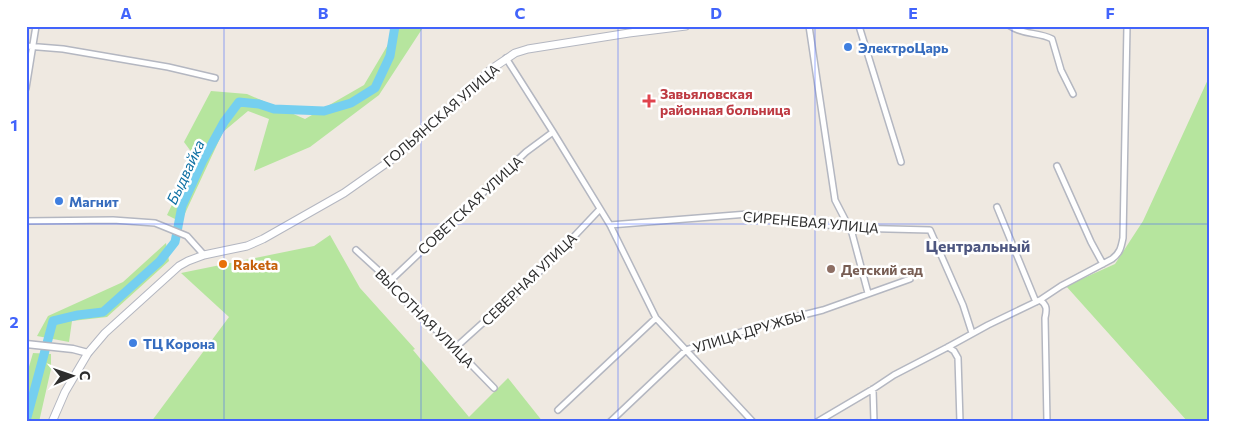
<svg xmlns="http://www.w3.org/2000/svg" width="1236" height="448" font-family="Commissioner,sans-serif">
<style>
.green{fill:#b6e59e}
.lines{fill:none;stroke-linecap:round;stroke-linejoin:round}
.river{stroke:#75cff0;stroke-width:9}
.minor-casing{stroke:#b4b7c1;stroke-width:8}
.tertiary-casing{stroke:#b4b7c1;stroke-width:9}
.secondary-casing{stroke:#b4b7c1;stroke-width:9}
.minor{stroke:#fff;stroke-width:5}
.tertiary{stroke:#fff;stroke-width:6}
.secondary{stroke:#fff;stroke-width:7}
.grid{fill:none;stroke:#4264fb;stroke-width:1;stroke-opacity:0.55}
.shop-dot{fill:#3f7fe0;stroke:#fff;stroke-width:2}
.health-dot{fill:#e0444e;stroke:#fff;stroke-width:2}
.food-dot{fill:#e8710a;stroke:#fff;stroke-width:2}
.education-dot{fill:#8d6e63;stroke:#fff;stroke-width:2}
.labels{text-anchor:middle;dominant-baseline:central;stroke-width:5;stroke-linejoin:round;paint-order:stroke}
.shop-label{font-size:14px;font-weight:bold;fill:#366cbe;stroke:#fff;text-anchor:start}
.health-label{font-size:14px;font-weight:bold;fill:#be3a42;stroke:#fff;text-anchor:start}
.street-label{font-size:14px;fill:#2e2e2e;stroke:#fff}
.food-label{font-size:14px;font-weight:bold;fill:#c56008;stroke:#fff;text-anchor:start}
.education-label{font-size:14px;font-weight:bold;fill:#785e54;stroke:#fff;text-anchor:start}
.water-label{font-size:15px;font-style:italic;fill:#0d6fa3;stroke:#fff}
.quarter-label{font-size:16px;font-weight:bold;fill:#4d5680;stroke:#fff}
.neatline{fill:none;stroke:#4264fb;stroke-width:2}
.grid-label{font-size:16px;text-anchor:middle;font-weight:bold;fill:#4264fb}
</style>
<rect width="100%" height="100%" fill="#efe9e1"/>
<path class="green" d="M399,26H424L379,95L310,147L254,171L269,119L248,111L223,132L181,222L167,215L195,157L184,142L211,91L247,94L305,119L364,85Z
M1210,75V422H1188L1066,286L1115,264L1143,221Z
M330,235L360,288L415,349L413,350L469,417L508,378L543,422H151L229,317L181,273L314,246Z
M166,243L169,261L107,317L72,321L69,342L37,336L48,316L123,282Z
M33,353L51,354V369L39,422H26V377Z"/>
<g class="lines">
<path class="river" d="M26,421L53,321L78,315L103,312L160,261L175,242L182,206L203,160L224,122L239,102L259,104L274,109L324,111L351,103L375,88L390,56L395,26"/>
<g class="minor-casing">
<path id="minor" d="M809,26L835,200L852,233L868,293
M859,26L901,162
M1010,26C1023,35 1039,32 1052,39L1061,70L1073,94
M26,46L63,49L168,67L215,78
M506,58L553,132L610,225L656,318L753,422
M26,88L36,26
M1057,166L1091,242L1103,264
M997,207L1036,302
M26,221L113,220L155,223L187,236L204,255
M610,225L748,214L849,228L930,230L963,305L972,333
M356,250L390,281L400,296L455,348L494,388
M390,281L526,152L553,132
M1040,300L1061,286L1112,259C1120,253 1121,248 1123,238L1127,26
M948,347L954,351L958,358L960,422
M455,348L548,264L600,209
M873,389L874,422
M558,410L656,318
M610,422L686,350L711,341L771,323L823,310L910,279
M817,422L873,389L894,375L948,347L988,325L1040,300C1047,305 1047,309 1045,318L1047,422"/>
</g>
<g class="tertiary-casing">
<path id="tertiary" d="M26,344L73,349L88,353"/>
</g>
<g class="secondary-casing">
<path id="secondary" d="M52,422L65,392L88,353L105,333L179,266L188,261L204,255L247,246L263,239L344,193L398,155L490,70L515,53L528,49L629,33L686,26"/>
</g>
<use href="#minor" class="minor"/>
<use href="#tertiary" class="tertiary"/>
<use href="#secondary" class="secondary"/>
</g>
<path class="grid" d="M224,26V422M421,26V422M618,26V422M815,26V422M1012,26V422M26,224H1210"/>
<g class="shop-dot">
<circle cx="848" cy="47" r="5"/>
<circle cx="59" cy="201" r="5"/>
<circle cx="133" cy="343" r="5"/>
</g>
<path class="health-dot" d="M646.5 93.5h5v5h5v5h-5v5h-5v-5h-5v-5h5z"/>
<circle class="food-dot" cx="223" cy="264" r="5"/>
<circle class="education-dot" cx="831" cy="269" r="5"/>
<g class="labels">
<g class="shop-label">
<text x="858" y="47">ЭлектроЦарь</text>
<text x="69" y="201">Магнит</text>
<text x="143" y="343">ТЦ Корона</text>
</g>
<g class="health-label">
<text x="660" y="93">Завьяловская<tspan x="660" dy="16">районная больница</tspan></text>
</g>
<g class="street-label">
<text transform="translate(441 115) rotate(-41)">ГОЛЬЯНСКАЯ УЛИЦА</text>
<text transform="translate(470 205) rotate(-43)">СОВЕТСКАЯ УЛИЦА</text>
<text transform="translate(811 222) rotate(5)">СИРЕНЕВАЯ УЛИЦА</text>
<text transform="translate(529 279) rotate(-44)">СЕВЕРНАЯ УЛИЦА</text>
<text transform="translate(425 318) rotate(45)">ВЫСОТНАЯ УЛИЦА</text>
<text transform="translate(749 331) rotate(-17)">УЛИЦА ДРУЖБЫ</text>
</g>
<g class="food-label">
<text x="233" y="264">Raketa</text>
</g>
<g class="education-label">
<text x="841" y="269">Детский сад</text>
</g>
<g class="water-label">
<text transform="translate(185 172) rotate(-65)">Быдвайка</text>
</g>
<g class="quarter-label">
<text x="978" y="245">Центральный</text>
</g>
</g>
<rect width="1236" height="448" fill="none" stroke="#ffffff" stroke-width="55"/>
<g transform="translate(72 376) rotate(88)" stroke="#ffffff" stroke-width="4" paint-order="stroke">
<path d="M0-4L9 19L0 12L-9 19Z" fill="#2e2e2e"/>
<text y="-8" font-size="14" font-weight="bold" text-anchor="middle" fill="#2e2e2e">С</text>
</g>
<rect x="28" y="28" width="1180" height="392" class="neatline"/>
<g class="grid-label">
<text x="126" y="19">A</text>
<text x="323" y="19">B</text>
<text x="520" y="19">C</text>
<text x="716" y="19">D</text>
<text x="913" y="19">E</text>
<text x="1110" y="19">F</text>
<text x="14" y="131">1</text>
<text x="14" y="328">2</text>
</g>
</svg>
